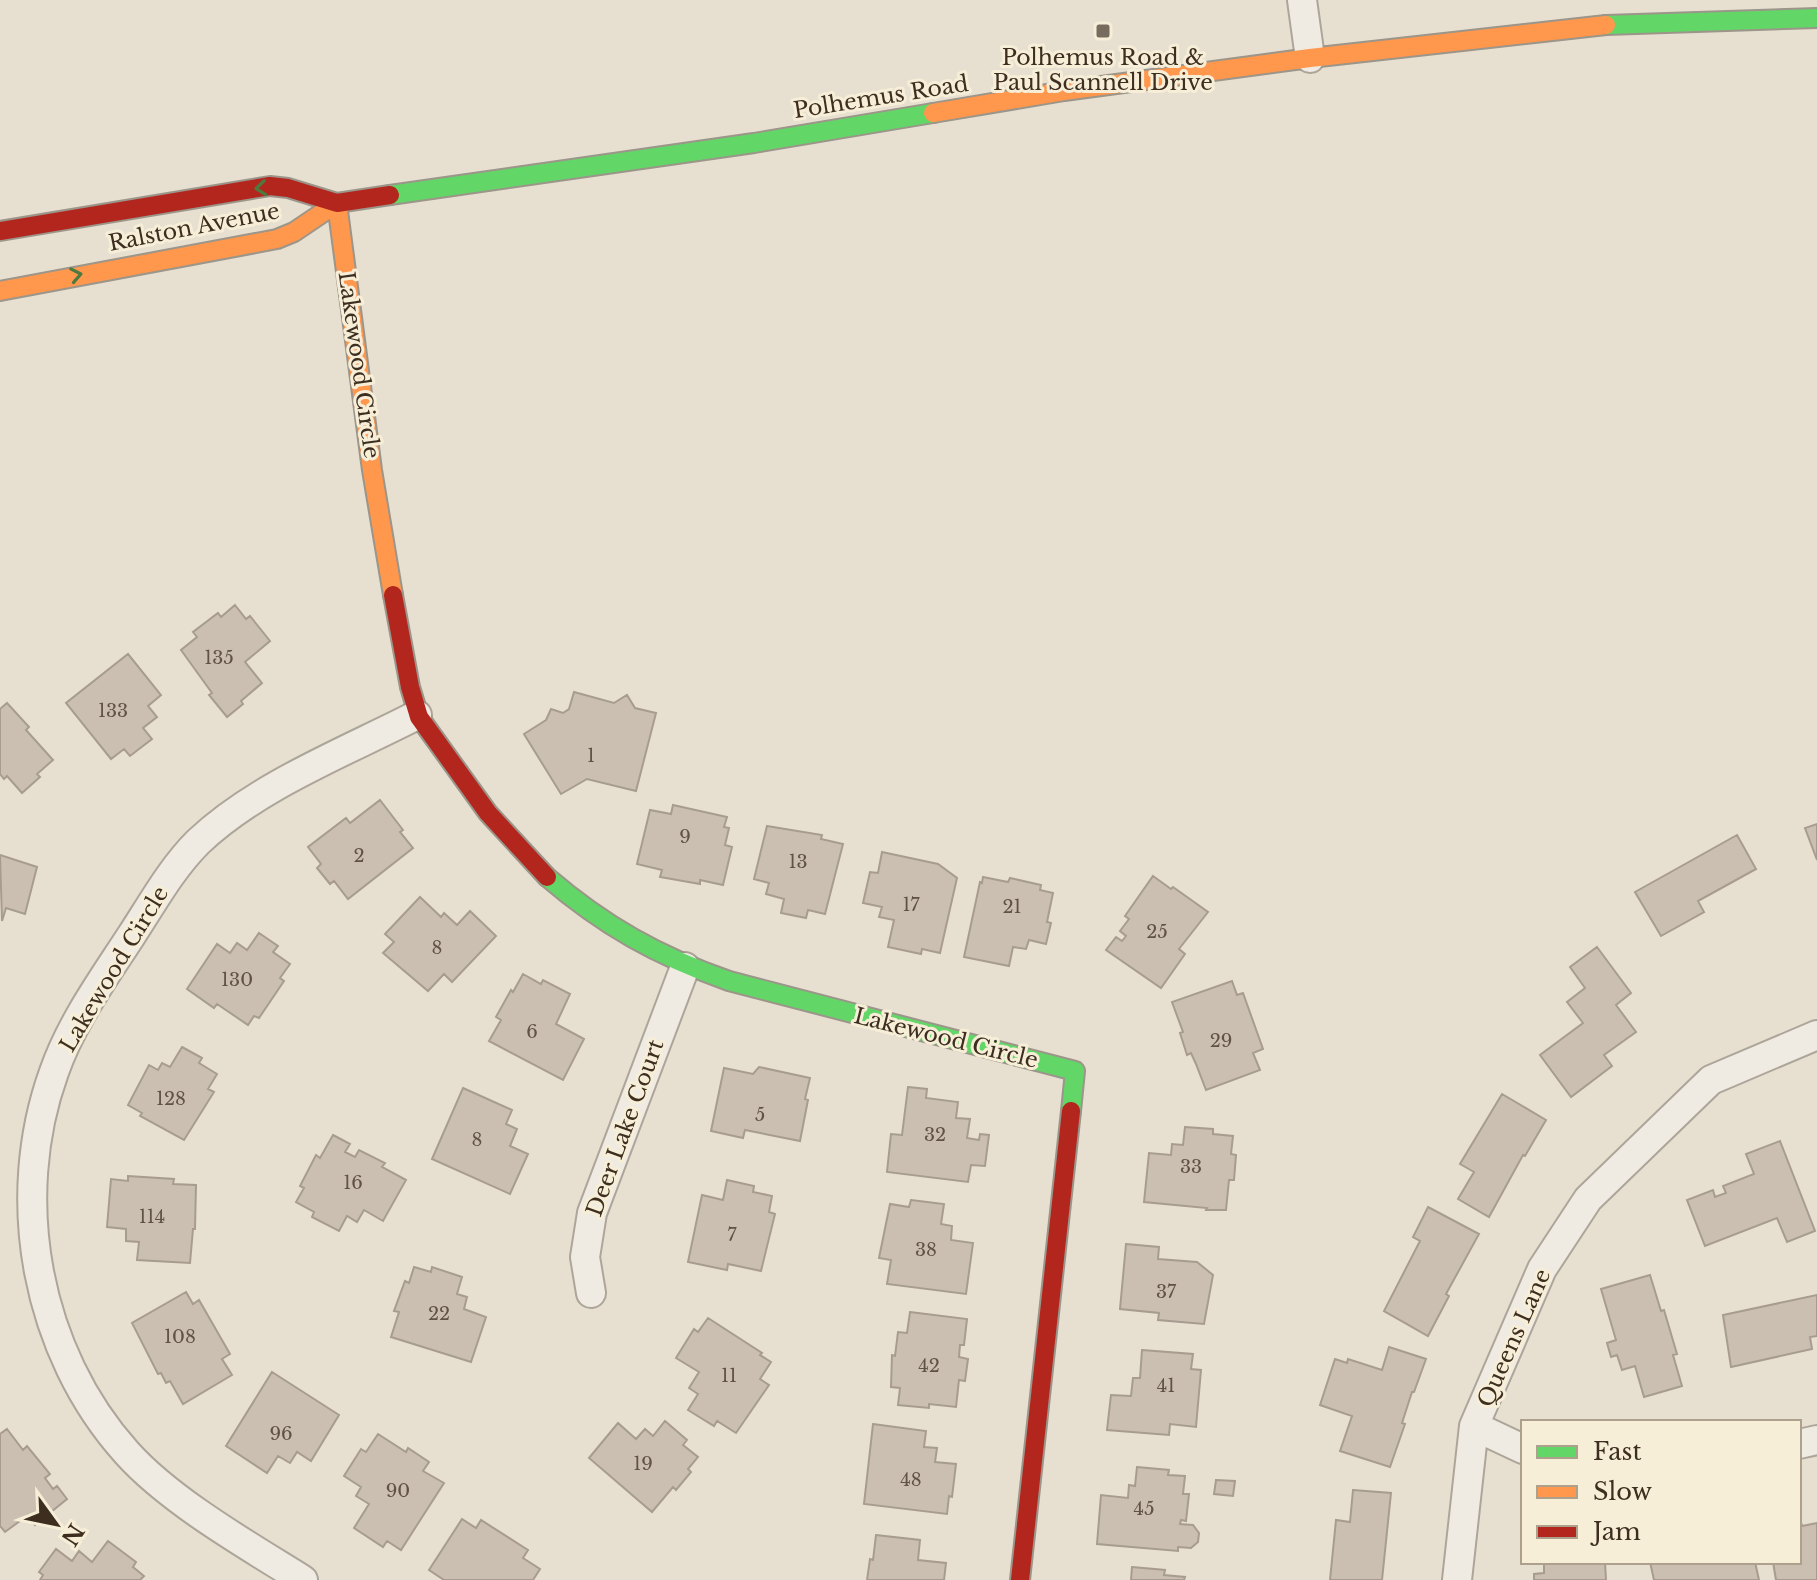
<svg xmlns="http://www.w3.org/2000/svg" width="1817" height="1580" font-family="'Libre Baskerville',serif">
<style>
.building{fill:#cbbfb2;stroke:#a89c90;stroke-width:2}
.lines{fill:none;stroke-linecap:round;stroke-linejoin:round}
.street-casing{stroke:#ada599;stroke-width:32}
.fast-casing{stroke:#9c958a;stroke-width:22}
.slow-casing{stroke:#9c958a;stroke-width:22}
.jam-casing{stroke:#9c958a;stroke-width:22}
.street{stroke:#efebe3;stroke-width:28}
.fast{stroke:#63d668;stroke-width:18}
.slow{stroke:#ff974d;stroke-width:18}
.jam{stroke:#b3261e;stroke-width:18}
.oneway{stroke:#4e7a40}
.poi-dot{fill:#786c5e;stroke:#f7eed8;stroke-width:3}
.labels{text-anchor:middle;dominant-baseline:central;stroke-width:6;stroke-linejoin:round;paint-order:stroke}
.number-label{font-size:18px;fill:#605244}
.poi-label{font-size:22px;fill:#3d2e20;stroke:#f7eed8}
.street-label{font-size:22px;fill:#3d2e20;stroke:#f7eed8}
</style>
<rect width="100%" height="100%" fill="#e7e0d1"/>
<path class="building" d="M235,605L246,619L250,616L270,641L245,662L262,683L241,701L243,704L227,717L209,695L212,693L181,650L197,637L193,632L218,613L221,617Z
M128,654L161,695L148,706L157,717L143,728L152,739L130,756L124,749L111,759L66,703Z
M574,692L614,703L627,695L635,708L656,713L636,791L587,779L561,794L524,734L546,720L551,709L563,713L569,709Z
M7,703L29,727L26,730L53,760L37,774L40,777L22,793L7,776L4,779L0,774V709Z
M380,800L403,830L400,832L413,848L348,899L334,881L330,884L317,868L321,864L308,847L346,818L350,823Z
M673,805L727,817L724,827L729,828L725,845L732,847L723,885L700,880V884L660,877L662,870L637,864L650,810L671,814Z
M1817,824V860L1805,828Z
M767,826L822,835L821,839L843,844L825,914L808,910L806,918L781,913L784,899L766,894L769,883L754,879Z
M1737,835L1756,869L1698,901L1704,912L1661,936L1635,892Z
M882,852L938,864L957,878L940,953L922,949L921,954L888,947L894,920L879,917L882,907L863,903L870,872L878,873Z
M0,855L37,867L25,914L6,908L2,921Z
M1153,876L1171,889L1173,887L1208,912L1179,949L1185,954L1161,988L1106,950L1116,937L1122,941L1126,936L1120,931L1129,919L1125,916Z
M983,877L1008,882L1010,878L1041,885L1040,890L1053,893L1047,922L1051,923L1046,944L1029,940L1026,949L1013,947L1009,966L964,957L980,882L982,883Z
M420,897L441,917L444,913L457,925L470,911L496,936L452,982L444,974L428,991L383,953L394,942L385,934Z
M259,933L278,946L273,952L290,964L280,978L284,981L259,1018L254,1016L248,1025L217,1004L214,1008L187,989L217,944L230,953L237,943L247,950Z
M1597,947L1631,993L1616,1005L1636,1032L1604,1055L1612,1066L1571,1097L1540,1055L1583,1023L1567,1002L1585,988L1570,967Z
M523,974L541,984L543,980L570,994L556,1024L584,1039L563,1080L489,1041L501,1020L496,1017L511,990L513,992Z
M1232,981L1237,995L1243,993L1263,1049L1253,1053L1260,1070L1206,1090L1196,1064L1191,1053L1187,1055L1180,1033L1183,1032L1172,1002Z
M182,1047L202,1058L199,1063L217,1074L208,1089L214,1092L184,1140L140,1116L142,1113L128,1105L149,1065L158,1070L162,1063L170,1067Z
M759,1067L810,1078L805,1099L808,1100L800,1141L745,1130L743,1138L711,1131L724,1068L753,1074Z
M908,1087L927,1089L926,1098L958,1102L956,1118L970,1119L967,1138L979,1140L980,1134L989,1135L985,1166L971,1165L968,1182L887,1172L891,1134L902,1135Z
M463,1088L512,1110L506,1124L517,1129L510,1146L528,1154L510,1194L432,1159Z
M1502,1094L1546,1120L1525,1156L1523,1155L1489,1217L1458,1199L1474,1172L1460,1164Z
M1185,1127L1213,1129V1134L1233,1136L1231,1154L1236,1155L1234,1180H1229L1226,1210H1206L1207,1208L1144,1202L1149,1153L1171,1155L1172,1144L1183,1145Z
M333,1135L350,1144L345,1152L355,1157L359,1150L385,1163L382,1167L406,1180L383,1221L364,1210L357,1222L347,1216L339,1231L312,1217L314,1212L296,1202L304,1188L300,1186L316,1155L320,1158Z
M1780,1141L1815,1231L1787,1242L1777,1218L1705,1246L1687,1200L1713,1190L1715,1197L1726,1193L1723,1186L1754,1174L1746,1154Z
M128,1176L174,1179L173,1184L196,1185L195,1229H193L190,1263L137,1260L139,1242L126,1241V1229L107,1227L111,1179L128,1181Z
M727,1180L754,1186L753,1192L772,1196L769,1212L775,1214L761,1271L728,1264L727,1270L688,1262L702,1195L723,1200Z
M911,1200L944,1204L941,1224L952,1226L951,1240L973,1243L966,1294L887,1284L891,1260L879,1258L890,1204L909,1207Z
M1428,1207L1479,1234L1446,1294L1449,1296L1428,1336L1384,1311L1420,1241L1413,1237Z
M1126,1244L1159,1247L1158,1259L1197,1262L1213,1275L1204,1324L1158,1320L1159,1313L1120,1309Z
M414,1267L431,1272L432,1267L462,1277L457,1294L467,1297L464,1309L486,1317L471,1362L391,1337L399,1312L394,1311L405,1281L409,1283Z
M1650,1275L1661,1311L1664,1310L1677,1354L1673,1355L1682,1386L1644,1397L1635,1366L1622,1370L1617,1355L1611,1357L1607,1343L1616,1340L1601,1289Z
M186,1292L193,1304L199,1300L230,1354L222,1359L232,1375L183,1404L170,1381L166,1383L161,1373L158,1374L132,1323Z
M1817,1295V1336L1810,1337L1812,1349L1731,1367L1723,1315Z
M910,1312L967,1319L964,1345H960L959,1357L968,1359L965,1381L959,1380L956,1407L929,1404V1408L898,1405L900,1388L891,1387L892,1355L895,1356L898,1332L907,1333Z
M708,1318L762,1353L760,1355L771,1362L760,1379L769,1385L736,1433L717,1421L714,1426L688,1410L698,1394L689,1388L699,1372L676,1358L694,1329L698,1332Z
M1389,1347L1426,1359L1414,1392H1412L1402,1423L1405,1424L1390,1467L1340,1451L1352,1416L1320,1405L1335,1359L1347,1363L1348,1359L1382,1370Z
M1142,1350L1193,1354L1191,1369L1201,1370L1196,1427L1170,1424L1169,1435L1107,1430L1111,1395L1131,1396L1133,1378H1140Z
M272,1372L339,1415L311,1461L297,1452L290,1463L278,1456L267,1473L226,1446Z
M665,1421L687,1440L683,1445L698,1457L688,1469L691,1472L676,1490L673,1487L652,1512L589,1458L618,1423L636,1439L645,1429L653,1436Z
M873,1424L926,1431L924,1447L937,1448L935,1462L956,1464L952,1497L949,1496L947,1514L864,1504Z
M7,1429L23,1450L27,1446L50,1474L45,1478L53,1489L57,1486L67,1499L35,1525L28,1515L5,1532L0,1526V1434Z
M378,1434L406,1452L408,1448L429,1462L423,1471L444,1483L401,1550L387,1541L383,1547L354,1528L369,1504L356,1496L361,1487L344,1476L361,1449L366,1452Z
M1137,1467L1169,1470L1168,1475L1185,1476L1183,1494H1189L1186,1521L1181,1520L1180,1524L1193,1525L1199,1533L1198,1542L1191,1548L1178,1547V1551L1097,1544L1101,1495L1128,1498L1129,1485L1135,1486Z
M1216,1480L1235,1481L1233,1496L1214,1494Z
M1353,1490L1391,1493L1382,1580H1330L1336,1520L1350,1522Z
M1799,1515L1802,1526L1817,1523V1580H1776L1773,1562H1799Z
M462,1519L476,1528L481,1520L528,1550L523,1558L540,1569L533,1580H444L429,1570Z
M876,1535L920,1540L918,1560L946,1563L944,1580H867L870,1559L873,1560Z
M108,1541L136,1562L133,1567L144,1576L140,1580H40L43,1575L39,1572L56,1549L72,1561L79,1551L92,1562Z
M1544,1562H1605L1606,1580H1534V1574L1544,1573Z
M1650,1562H1755L1759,1580H1654Z
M1132,1567L1165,1570L1164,1575L1185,1577L1184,1580H1131Z"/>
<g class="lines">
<g class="street-casing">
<path id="street" d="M1302,0L1310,58
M591,1293L585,1257L592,1213L685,967
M1474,1426L1523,1449
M1799,1444L1817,1440
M303,1580C247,1545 170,1501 127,1453C36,1352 8,1199 54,1072C71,1023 103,979 131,936C152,904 171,869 198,842C257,786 345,752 417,715
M1457,1580L1474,1426L1542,1269L1588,1199L1711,1080L1817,1035"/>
</g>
<g class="fast-casing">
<path id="fast" d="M1606,25L1817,18
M390,195L754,143L933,113
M547,877C604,926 658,956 729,981L1075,1071L1071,1111"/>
</g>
<g class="slow-casing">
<path id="slow" d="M933,113L1064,91L1310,58L1606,25
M337,203L372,470L393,595
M0,291L277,239L294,232L337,203"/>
</g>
<g class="jam-casing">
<path id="jam" d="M0,231L270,186L288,188L337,203L390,195
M393,595L410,687L419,717L488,813L547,877
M1020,1580L1071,1111"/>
</g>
<use href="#street" class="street"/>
<use href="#fast" class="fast"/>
<use href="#slow" class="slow"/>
<use href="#jam" class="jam"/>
</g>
<defs><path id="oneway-chevron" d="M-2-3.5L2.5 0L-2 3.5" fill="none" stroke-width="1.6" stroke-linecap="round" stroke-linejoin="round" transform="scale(2)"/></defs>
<g class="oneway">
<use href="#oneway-chevron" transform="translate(261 188) rotate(174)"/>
<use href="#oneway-chevron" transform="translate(76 275) rotate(-11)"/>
</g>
<rect class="poi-dot" x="1095" y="23" width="16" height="16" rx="4"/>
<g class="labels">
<g class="number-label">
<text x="219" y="658">135</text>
<text x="113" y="711">133</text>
<text x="591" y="756">1</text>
<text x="685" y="837">9</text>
<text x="359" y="856">2</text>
<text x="798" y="862">13</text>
<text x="911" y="905">17</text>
<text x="1012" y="907">21</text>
<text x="1157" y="932">25</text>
<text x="437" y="948">8</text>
<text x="237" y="980">130</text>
<text x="532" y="1032">6</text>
<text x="1221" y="1041">29</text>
<text x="171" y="1099">128</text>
<text x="760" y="1115">5</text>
<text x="935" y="1135">32</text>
<text x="477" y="1140">8</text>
<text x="1191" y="1167">33</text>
<text x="353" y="1183">16</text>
<text x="152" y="1217">114</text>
<text x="732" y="1235">7</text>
<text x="926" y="1250">38</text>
<text x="1166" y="1292">37</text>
<text x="439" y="1314">22</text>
<text x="180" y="1337">108</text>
<text x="929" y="1366">42</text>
<text x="729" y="1376">11</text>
<text x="1166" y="1386">41</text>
<text x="281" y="1434">96</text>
<text x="643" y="1464">19</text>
<text x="911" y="1480">48</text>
<text x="398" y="1491">90</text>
<text x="1144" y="1509">45</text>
</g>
<g class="poi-label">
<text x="1103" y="57">Polhemus Road &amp;<tspan x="1103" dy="25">Paul Scannell Drive</tspan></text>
</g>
<g class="street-label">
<text transform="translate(881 97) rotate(-9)">Polhemus Road</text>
<text transform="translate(194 227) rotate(-11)">Ralston Avenue</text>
<text transform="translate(359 365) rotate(82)">Lakewood Circle</text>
<text transform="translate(114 969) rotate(-59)">Lakewood Circle</text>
<text transform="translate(946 1038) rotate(14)">Lakewood Circle</text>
<text transform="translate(625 1128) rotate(-70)">Deer Lake Court</text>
<text transform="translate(1514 1338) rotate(-66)">Queens Lane</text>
</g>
</g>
<rect x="1521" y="1420" width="280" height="144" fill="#f7eed8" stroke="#ada18e" stroke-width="2"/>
<rect x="1537" y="1446" width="40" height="12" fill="#63d668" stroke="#ada18e" stroke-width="2"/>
<text x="1593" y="1460" font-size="24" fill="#3d2e20">Fast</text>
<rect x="1537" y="1486" width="40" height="12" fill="#ff974d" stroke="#ada18e" stroke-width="2"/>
<text x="1593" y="1500" font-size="24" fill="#3d2e20">Slow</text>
<rect x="1537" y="1526" width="40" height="12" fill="#b3261e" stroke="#ada18e" stroke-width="2"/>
<text x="1593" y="1540" font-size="24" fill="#3d2e20">Jam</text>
<g transform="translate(56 1524) rotate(123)" stroke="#f7eed8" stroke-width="6" paint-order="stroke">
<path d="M0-6L14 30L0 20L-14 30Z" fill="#3d2e20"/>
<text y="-12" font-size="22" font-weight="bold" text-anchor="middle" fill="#3d2e20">N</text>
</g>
</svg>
